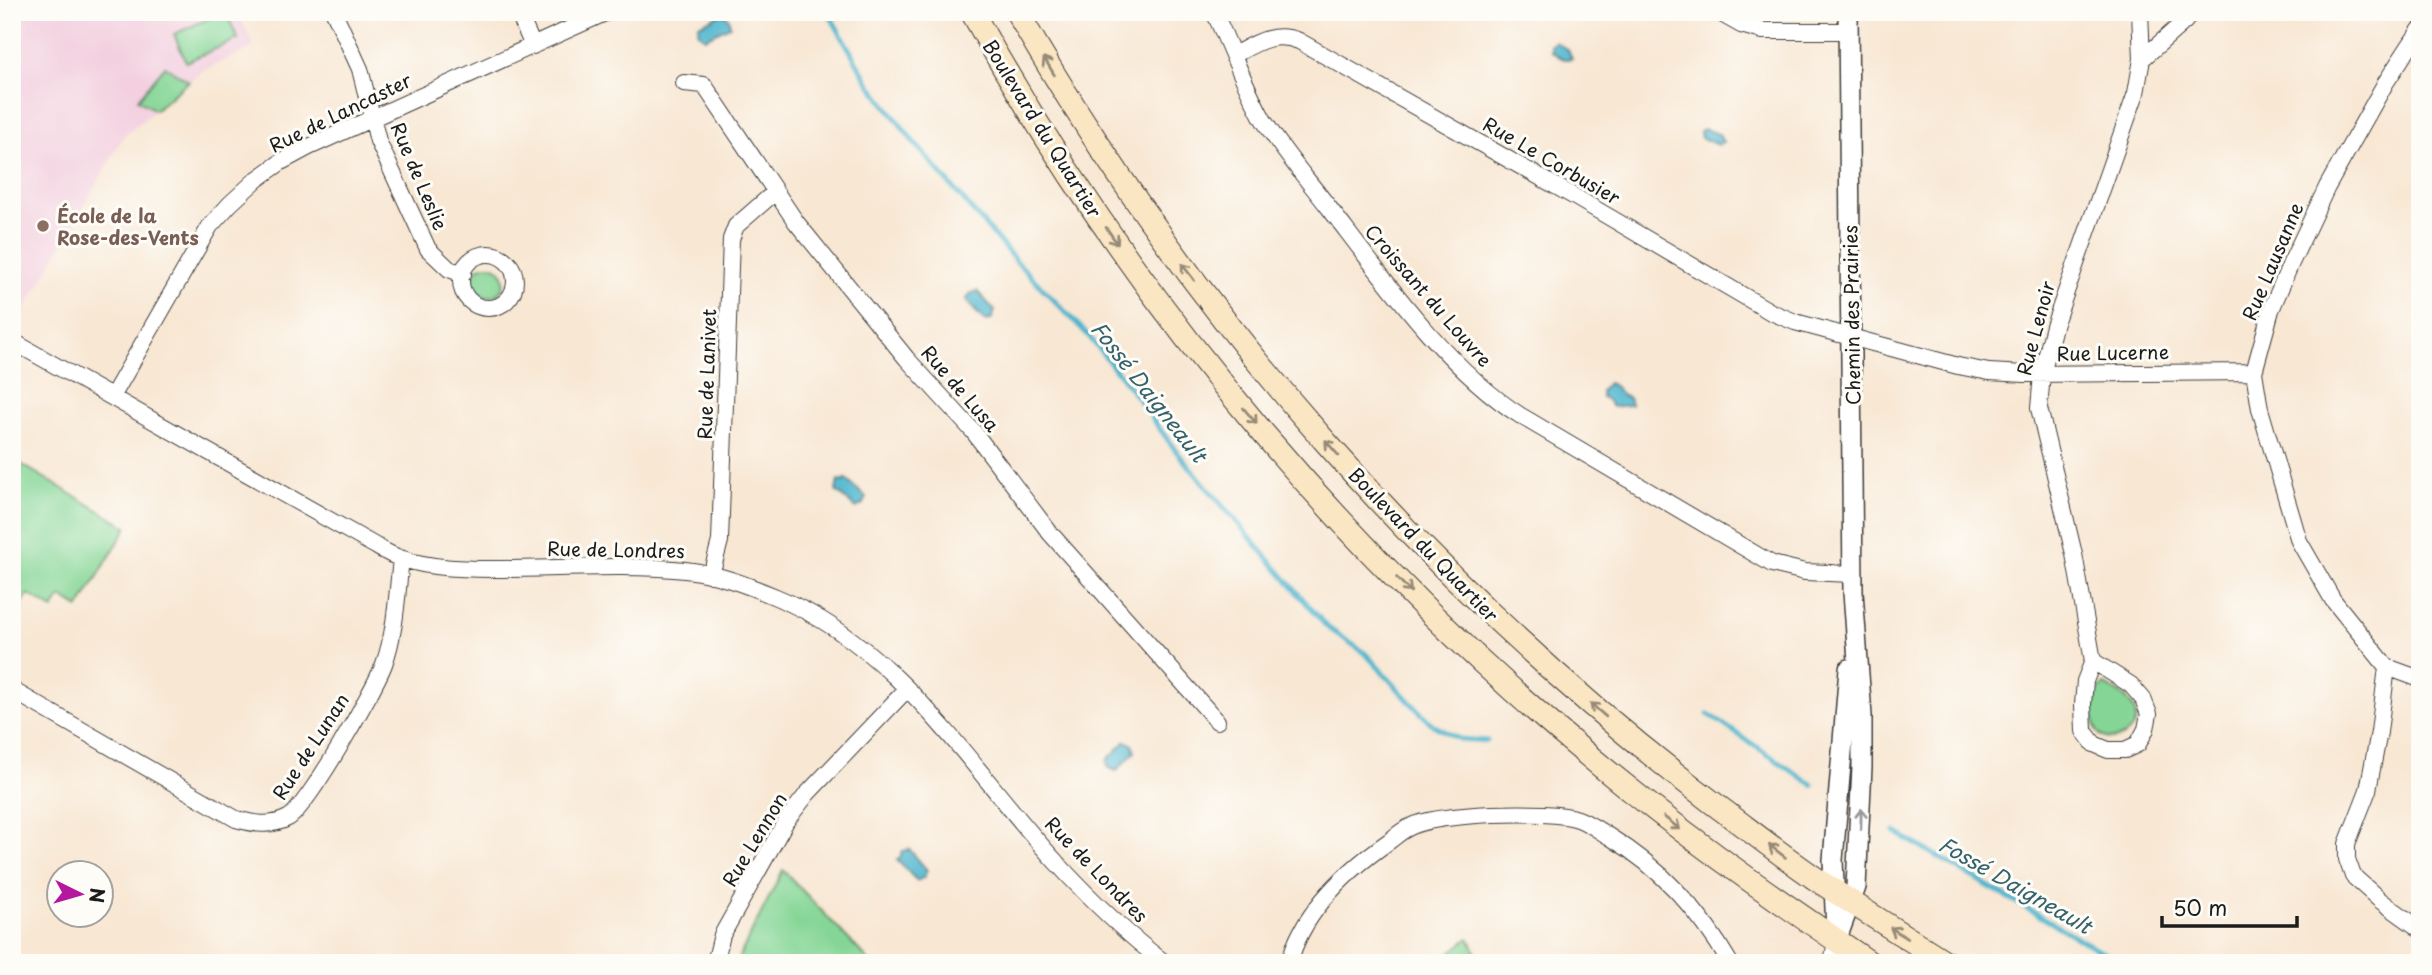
<svg xmlns="http://www.w3.org/2000/svg" width="2432" height="975" font-family="'Playpen Sans',sans-serif">
<style>
.built{fill:#f3cfdf}
.green{fill:#85d696;stroke:#507959;stroke-width:2}
.water{fill:#50b6ce;stroke:#366975;stroke-width:2}
.lines{fill:none;stroke-linecap:round;stroke-linejoin:round}
.stream{stroke:#50b6ce;stroke-width:5}
.minor-casing{stroke:#3d3a37;stroke-width:18}
.tertiary-casing{stroke:#3d3a37;stroke-width:22}
.secondary-casing{stroke:#3d3a37;stroke-width:25}
.minor{stroke:#fff;stroke-width:16}
.tertiary{stroke:#fff;stroke-width:19}
.secondary{stroke:#fbe6c3;stroke-width:23}
.oneway{stroke:#978b78}
.oneway2{stroke:#999}
.education-dot{fill:#8d6e63;stroke:#fdfcf7;stroke-width:2.5}
.labels{text-anchor:middle;dominant-baseline:central;stroke-width:6;stroke-linejoin:round;paint-order:stroke}
.street-label{font-size:19px;fill:#1c1c1c;stroke:#fdfcf7}
.education-label{font-size:19px;font-weight:bold;fill:#785e54;stroke:#fdfcf7;text-anchor:start}
.water-label{font-size:21px;font-style:italic;fill:#33616c;stroke:#fdfcf7}
</style>
<rect width="100%" height="100%" fill="#fdfcf7"/>
<filter id="ink" filterUnits="userSpaceOnUse"><feTurbulence type="fractalNoise" baseFrequency=".0143" numOctaves="2"/><feDisplacementMap in="SourceGraphic" scale="14" xChannelSelector="R" yChannelSelector="G"/><feConvolveMatrix kernelMatrix="1 2 1 2 8 2 1 2 1" color-interpolation-filters="sRGB"/></filter>
<filter id="wash" filterUnits="userSpaceOnUse"><feTurbulence type="fractalNoise" baseFrequency=".00686" numOctaves="4" result="noise"/><feDisplacementMap in="SourceGraphic" scale="28" xChannelSelector="R" yChannelSelector="G"/><feGaussianBlur stdDeviation="1.57" result="paint"/><feColorMatrix in="noise" values="0 0 0 0 0 0 0 0 0 0 0 0 0 0 0 0 0 1.4 0 .05"/><feComposite in="paint" operator="in"/></filter>
<g filter="url(#wash)">
<rect width="100%" height="100%" fill="#f8e7d3"/>
<path class="built" d="M12,12H238L254,47L202,71L123,137L20,319L12,315Z"/>
<path class="green" d="M223,12H226L238,39L186,62L174,34Z
M165,66L189,81L155,110L138,99Z
M472 281a16 16 0 1 1 32 0a16 16 0 1 1-32 0Z
M16,461L127,527L79,608L61,597L53,609L28,594L12,621V467Z
M2104,685C2177,718 2101,764 2094,722C2092,713 2096,700 2097,690Z
M783,870L871,963H739V957Z
M1469,938L1481,963H1437Z"/>
<path class="water" d="M723,13L729,19L730,26L705,38L698,33L699,25Z
M1555,42L1568,50L1572,58C1562,61 1559,56 1551,51V45Z
M1704,129L1719,134L1723,143L1718,145L1701,138L1700,131Z
M977,291L995,311L991,320L985,321L966,301L970,294Z
M1608,383L1616,387L1621,395L1629,398L1631,405L1612,407L1607,400L1602,397L1601,391Z
M845,479L866,497L863,504L856,508L836,491L838,481L843,482Z
M1126,741L1133,745L1135,752L1116,771L1108,767L1107,760Z
M909,849L927,870L924,877L917,881L897,860L901,857V852Z"/>
<g class="lines">
<path class="stream" d="M828,12L867,80L912,140L1015,260L1087,334L1131,389L1176,451L1327,627L1365,653L1411,703L1433,725L1459,739L1487,741
M1708,714L1813,785
M1895,832L2121,963"/>
</g>
</g>
<g filter="url(#ink)">
<g class="lines">
<g class="minor-casing">
<path id="minor" d="M334,12L360,69L378,141L428,249L449,269L463,274
M518,12L533,46
M1214,12C1231,48 1244,85 1263,119C1282,151 1308,180 1330,209C1383,278 1448,370 1521,416L1772,564L1805,572L1853,574
M1718,12L1741,25L1763,31H1847
M2420,30L2386,82L2327,187L2291,263L2271,310L2254,372L2260,409L2299,541L2333,600L2387,667L2420,679
M1234,55C1256,43 1273,31 1299,41L1575,197L1771,312L1795,322L1958,366L1989,372L2025,374L2254,372
M2142,59L2185,21L2191,12
M684,83L704,85L796,222L907,359L973,431L1050,533L1217,721
M461 281a27 27 0 1 1 54 0a27 27 0 1 1-54 0Z
M12,341L372,544C381,549 390,555 400,558C431,569 468,569 500,569C561,569 623,564 685,570C716,573 747,585 776,597C901,648 969,767 1056,862C1089,898 1126,934 1165,963
M112,397L210,226L230,204L256,180L281,162L309,147L607,12
M711,575L720,541L731,239L736,226L775,192
M2093,661L2131,685L2143,699L2149,714L2146,729L2138,744L2125,750H2108L2094,744L2084,731L2083,704L2085,681L2093,661L2074,554L2039,408L2042,374L2054,326L2136,93L2142,59L2140,12
M2387,667L2379,732L2368,790L2347,844V859L2353,876L2381,901L2420,929
M12,690L236,819C254,824 271,827 288,818C307,808 375,688 384,664C396,631 397,593 401,559
M715,963L722,935L786,821L807,794L907,689
M1289,963C1303,911 1345,872 1388,842C1395,837 1402,830 1410,827C1437,813 1549,809 1578,819C1589,823 1600,831 1610,837C1661,868 1700,911 1730,963
M1832,963L1836,941"/>
</g>
<g class="tertiary-casing">
<path id="tertiary" d="M1836,933L1833,860L1849,669
M1836,941L1856,887L1862,767V716L1853,592L1848,12"/>
</g>
<g class="secondary-casing">
<path id="secondary" d="M972,12C1136,309 1363,576 1628,788C1706,851 1787,907 1870,963
M1017,12C1193,318 1432,589 1713,803C1747,828 1781,855 1816,879C1859,908 1903,935 1947,963"/>
</g>
<use href="#minor" class="minor"/>
<use href="#tertiary" class="tertiary"/>
<use href="#secondary" class="secondary"/>
</g>
<defs><path id="oneway-shaft" d="M-6 0H5M1.5-3L5.5 0L1.5 3" fill="none" stroke-width="1.6" stroke-linecap="round" stroke-linejoin="round" transform="scale(1.75)"/></defs>
<g class="oneway">
<use href="#oneway-shaft" transform="translate(1049 66) rotate(-121)"/>
<use href="#oneway-shaft" transform="translate(1112 236) rotate(55)"/>
<use href="#oneway-shaft" transform="translate(1188 272) rotate(-127)"/>
<use href="#oneway-shaft" transform="translate(1250 416) rotate(50)"/>
<use href="#oneway-shaft" transform="translate(1332 448) rotate(-131)"/>
<use href="#oneway-shaft" transform="translate(1404 585) rotate(45)"/>
<use href="#oneway-shaft" transform="translate(1598 710) rotate(-139)"/>
<use href="#oneway-shaft" transform="translate(1672 823) rotate(38)"/>
<use href="#oneway-shaft" transform="translate(1777 851) rotate(-143)"/>
<use href="#oneway-shaft" transform="translate(1899 933) rotate(-148)"/>
</g>
<use class="oneway2" href="#oneway-shaft" transform="translate(1861 819) rotate(-89)"/>
</g>
<circle class="education-dot" cx="43" cy="226" r="7"/>
<g class="labels">
<g class="street-label">
<text transform="translate(340 112) rotate(-26)">Rue de Lancaster</text>
<text transform="translate(1043 128) rotate(58)">Boulevard du Quartier</text>
<text transform="translate(1552 160) rotate(30)">Rue Le Corbusier</text>
<text transform="translate(420 176) rotate(67)">Rue de Leslie</text>
<text transform="translate(2272 261) rotate(-67)">Rue Lausanne</text>
<text transform="translate(1429 295) rotate(49)">Croissant du Louvre</text>
<text transform="translate(1851 315) rotate(-91)">Chemin des Prairies</text>
<text transform="translate(2035 328) rotate(-75)">Rue Lenoir</text>
<text transform="translate(2113 352) rotate(-1)">Rue Lucerne</text>
<text transform="translate(706 374) rotate(-88)">Rue de Lanivet</text>
<text transform="translate(961 388) rotate(49)">Rue de Lusa</text>
<text transform="translate(1424 544) rotate(46)">Boulevard du Quartier</text>
<text transform="translate(616 549) rotate(1)">Rue de Londres</text>
<text transform="translate(310 746) rotate(-57)">Rue de Lunan</text>
<text transform="translate(754 839) rotate(-59)">Rue Lennon</text>
<text transform="translate(1097 869) rotate(46)">Rue de Londres</text>
</g>
<g class="education-label">
<text x="57" y="215">École de la<tspan x="57" dy="22">Rose-des-Vents</tspan></text>
</g>
<g class="water-label">
<text transform="translate(1150 391) rotate(52)">Fossé Daigneault</text>
<text transform="translate(2016 884) rotate(30)">Fossé Daigneault</text>
</g>
</g>
<rect width="2432" height="975" fill="none" stroke="#fdfcf7" stroke-width="42"/>
<g transform="translate(80 894) rotate(95)"><circle r="33" fill="#fdfcf7" stroke="#a3a29f" stroke-width="2"/>
<path d="M0-5L12 26L0 18L-12 26Z" fill="#b5179e"/>
<text y="-10" font-size="19" font-weight="bold" text-anchor="middle" fill="#1c1c1c">N</text>
</g>
<path d="M2162 916v10h135v-10" fill="none" stroke="#1c1c1c" stroke-width="3.5"/>
<text x="2173" y="916" font-size="21" fill="#1c1c1c" stroke="#fdfcf7" stroke-width="5" paint-order="stroke">50 m</text>
</svg>
